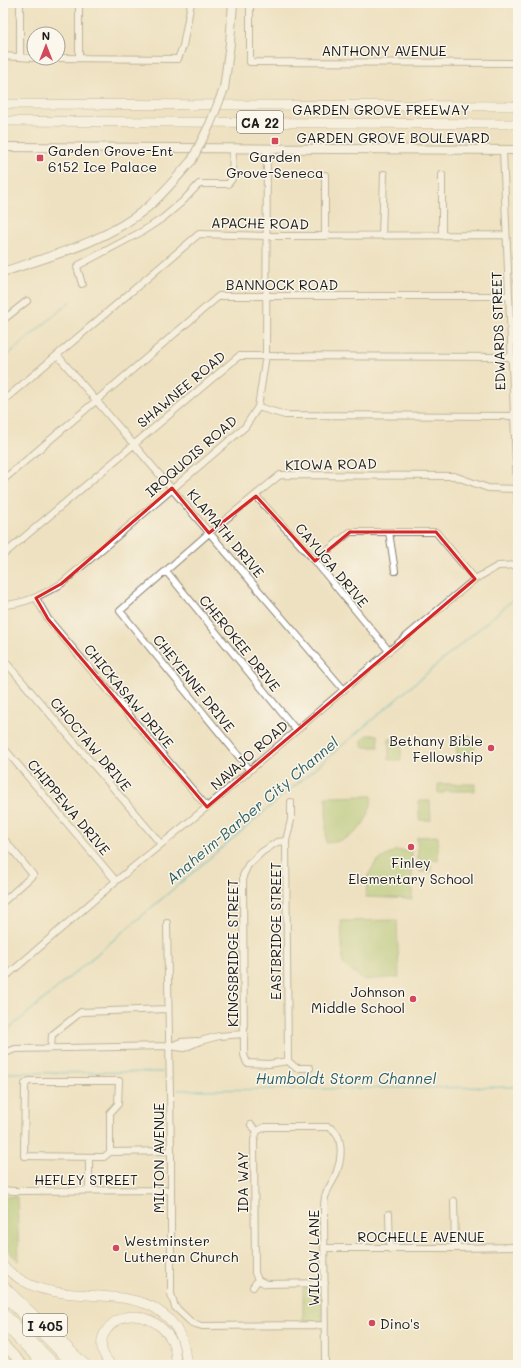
<svg xmlns="http://www.w3.org/2000/svg" width="521" height="1368" font-family="Mali,sans-serif">
<style>
.green{fill:#a3c36c;stroke:#607044}
.lines{fill:none;stroke-linecap:round;stroke-linejoin:round}
.stream{stroke:#3eaeb9;stroke-width:1.5}
.minor-casing{stroke:#857e6e;stroke-width:8}
.major-casing{stroke:#857e6e;stroke-width:10}
.highway-casing{stroke:#857e6e;stroke-width:10}
.minor{stroke:#fff;stroke-width:6}
.major{stroke:#fff;stroke-width:8}
.highway{stroke:#fff;stroke-width:9}
.major-bridge-casing{stroke:#857e6e;stroke-width:10;stroke-linecap:butt}
.major-bridge{stroke:#fff;stroke-width:8}
.marked{fill:none;stroke:#d62828;stroke-width:3;stroke-linejoin:round}
.poi-dot{fill:#d1495b;stroke:#fbf7ec;stroke-width:1.5}
.labels{text-anchor:middle;dominant-baseline:central;stroke-width:3;stroke-linejoin:round;paint-order:stroke}
.shield{fill:#fbf7ec;stroke:#5f5e5a;stroke-width:1}
.shield-label{font-size:13px;font-weight:bold;fill:#1c1c1c}
.street-label{font-size:14px;fill:#1c1c1c;stroke:#fbf7ec}
.poi-label{font-size:14px;fill:#1c1c1c;stroke:#fbf7ec;text-anchor:start}
.water-label{font-size:15px;font-style:italic;fill:#2b5e63;stroke:#fbf7ec}
</style>
<rect width="100%" height="100%" fill="#fbf7ec"/>
<filter id="ink" filterUnits="userSpaceOnUse"><feTurbulence type="fractalNoise" baseFrequency=".025" numOctaves="2"/><feDisplacementMap in="SourceGraphic" scale="8" xChannelSelector="R" yChannelSelector="G"/><feConvolveMatrix kernelMatrix="1 2 1 2 8 2 1 2 1" color-interpolation-filters="sRGB"/></filter>
<filter id="wash" filterUnits="userSpaceOnUse"><feTurbulence type="fractalNoise" baseFrequency=".012" numOctaves="4" result="noise"/><feDisplacementMap in="SourceGraphic" scale="16" xChannelSelector="R" yChannelSelector="G"/><feGaussianBlur stdDeviation="0.9" result="paint"/><feColorMatrix in="noise" values="0 0 0 0 0 0 0 0 0 0 0 0 0 0 0 0 0 1.4 0 .05"/><feComposite in="paint" operator="in"/></filter>
<g filter="url(#wash)">
<rect width="100%" height="100%" fill="#eee1c1"/>
<path class="green" d="M367,735H378V747H362V740Z
M460,736H471V740H474V754H457L456,741H460Z
M401,738V760H389V739Z
M438,784H475V791H445L444,793H438Z
M372,796C370,823 355,841 326,843V797Z
M419,801H430L431,820H419Z
M438,836V860H418L417,837Z
M396,850L412,852V899L366,897L367,877L376,862Z
M419,863H431V872H420Z
M397,920L399,977L363,980L343,964L341,921Z
M3,1196L17,1197L19,1261L3,1246Z
M303,1288H322V1322H303Z"/>
<g class="lines">
<path class="stream" d="M3,359L71,301
M3,1034L513,600
M3,1073L162,1072
M178,1090L515,1087"/>
</g>
</g>
<g filter="url(#ink)">
<g class="lines">
<g class="minor-casing">
<path id="minor" d="M250,3V62L518,63
M493,3H518
M3,56L34,58
M20,57V3
M58,58L178,59L183,46L191,3
M79,58V3
M503,150L518,511
M442,175V236
M325,236V175
M382,236L384,174
M82,284L77,267L79,265L143,231L163,218L182,202L199,184H228L232,179L233,149
M3,320L27,301
M58,356L344,690
M3,401L199,234L266,236L506,235
M258,407L266,355L267,149
M3,480L219,296H509
M256,496L315,561L389,651
M389,532L395,571
M3,555L239,356L512,357
M315,561L350,532H436L475,579
M166,571L296,730
M36,598L48,619L207,807
M3,605C26,604 41,595 61,584L245,427L258,407L285,415L514,416
M3,659L161,844
M3,747L116,881
M250,770L120,611L209,533L280,475L454,476L488,488L517,489
M3,838L33,875L3,902
M286,841L277,842L262,852L248,865L243,876L244,1055L247,1063L269,1064L288,1061L296,1068H310
M167,923L171,1151V1294L175,1307L192,1323L202,1326L325,1325
M3,979L116,881L207,807L389,651L475,579L498,566L518,565
M171,1046L181,1042L196,1041
M51,1048L52,1035L81,1012L168,1009
M3,1054L15,1049L169,1046L184,1048L200,1041L219,1036L243,1034
M288,1061L286,841L291,820V802
M251,1125L257,1131
M257,1131L265,1127H328C344,1132 342,1158 337,1171C335,1179 329,1186 326,1194C324,1199 324,1204 324,1209L325,1365
M257,1131L254,1140L255,1273L258,1280
M110,1152V1113L118,1104L119,1081H29L25,1084L24,1156L98,1157H104L110,1152L171,1151
M3,1190L14,1191L170,1190
M89,1191V1157
M454,1201L455,1248
M389,1214L390,1249
M324,1248H455L518,1247
M258,1280L266,1284L325,1283
M253,1287L258,1280"/>
</g>
<g class="major-casing">
<path id="major" d="M224,89L230,43L233,3
M3,147L518,150
M3,272C53,255 106,242 148,207C164,193 178,176 192,160"/>
</g>
<g class="highway-casing">
<path id="highway" d="M3,104L518,106
M3,121L518,124
M3,1266C14,1276 25,1284 39,1288C73,1299 118,1291 151,1306C157,1309 162,1313 168,1318C181,1331 186,1347 186,1365
M3,1285L86,1365
M3,1295L73,1365
M3,1312L56,1365
M3,1324L44,1365
M3,1344L23,1365
M111,1365C107,1360 103,1355 102,1349C101,1342 102,1336 106,1331C123,1305 159,1316 172,1341C175,1348 176,1357 176,1365"/>
</g>
<use href="#minor" class="minor"/>
<use href="#major" class="major"/>
<use href="#highway" class="highway"/>
<g class="major-bridge-casing">
<path id="major-bridge" d="M192,160L210,124L224,89"/>
</g>
<use href="#major-bridge" class="major-bridge"/>
</g>
</g>
<path d="M0 0H521V1368H0ZM172,488L209,533L256,496L315,561L350,532H436L475,579L207,807L48,619L36,598L61,584Z" fill="#eee1c1" fill-opacity=".55" fill-rule="evenodd"/>
<path class="marked" d="M172,488L209,533L256,496L315,561L350,532H436L475,579L207,807L48,619L36,598L61,584Z"/>
<g class="poi-dot">
<rect x="271" y="137" width="8" height="8" rx="2"/>
<rect x="36" y="154" width="8" height="8" rx="2"/>
<circle cx="491" cy="748" r="4"/>
<circle cx="411" cy="847" r="4"/>
<circle cx="413" cy="999" r="4"/>
<circle cx="116" cy="1248" r="4"/>
<circle cx="372" cy="1323" r="4"/>
</g>
<g class="labels">
<g class="shield">
<rect x="237" y="111" width="46" height="22" rx="3"/>
<rect x="23" y="1314" width="44" height="22" rx="3"/>
</g>
<g class="shield-label">
<text x="260" y="122">CA 22</text>
<text x="45" y="1325">I 405</text>
</g>
<g class="street-label">
<text x="384" y="50">ANTHONY AVENUE</text>
<text x="381" y="109">GARDEN GROVE FREEWAY</text>
<text x="393" y="137">GARDEN GROVE BOULEVARD</text>
<text transform="translate(260 223) rotate(1)">APACHE ROAD</text>
<text x="282" y="284">BANNOCK ROAD</text>
<text transform="translate(498 331) rotate(-92)">EDWARDS STREET</text>
<text transform="translate(181 389) rotate(-40)">SHAWNEE ROAD</text>
<text transform="translate(191 456) rotate(-41)">IROQUOIS ROAD</text>
<text transform="translate(331 464) rotate(-1)">KIOWA ROAD</text>
<text transform="translate(226 533) rotate(50)">KLAMATH DRIVE</text>
<text transform="translate(332 565) rotate(50)">CAYUGA DRIVE</text>
<text transform="translate(240 643) rotate(51)">CHEROKEE DRIVE</text>
<text transform="translate(194 683) rotate(51)">CHEYENNE DRIVE</text>
<text transform="translate(129 696) rotate(50)">CHICKASAW DRIVE</text>
<text transform="translate(91 744) rotate(50)">CHOCTAW DRIVE</text>
<text transform="translate(249 755) rotate(-41)">NAVAJO ROAD</text>
<text transform="translate(69 807) rotate(50)">CHIPPEWA DRIVE</text>
<text transform="translate(275 931) rotate(-90)">EASTBRIDGE STREET</text>
<text transform="translate(232 953) rotate(-90)">KINGSBRIDGE STREET</text>
<text transform="translate(158 1158) rotate(-90)">MILTON AVENUE</text>
<text x="86" y="1179">HEFLEY STREET</text>
<text transform="translate(242 1182) rotate(-90)">IDA WAY</text>
<text x="421" y="1236">ROCHELLE AVENUE</text>
<text transform="translate(313 1258) rotate(-90)">WILLOW LANE</text>
</g>
<g class="poi-label">
<text x="48" y="150">Garden Grove-Ent<tspan x="48" dy="16">6152 Ice Palace</tspan></text>
<text x="275" y="156" text-anchor="middle">Garden<tspan x="275" dy="16">Grove-Seneca</tspan></text>
<text x="483" y="740" text-anchor="end">Bethany Bible<tspan x="483" dy="16">Fellowship</tspan></text>
<text x="411" y="862" text-anchor="middle">Finley<tspan x="411" dy="16">Elementary School</tspan></text>
<text x="405" y="991" text-anchor="end">Johnson<tspan x="405" dy="16">Middle School</tspan></text>
<text x="124" y="1240">Westminster<tspan x="124" dy="16">Lutheran Church</tspan></text>
<text x="380" y="1323">Dino's</text>
</g>
<g class="water-label">
<text transform="translate(252 810) rotate(-40)">Anaheim-Barber City Channel</text>
<text x="346" y="1078">Humboldt Storm Channel</text>
</g>
</g>
<rect width="521" height="1368" fill="none" stroke="#fbf7ec" stroke-width="16"/>
<g transform="translate(46 46)"><circle r="19" fill="#fbf7ec" stroke="#a29f99"/>
<path d="M0-3L7 15L0 10L-7 15Z" fill="#d1495b"/>
<text y="-6" font-size="11" font-weight="bold" text-anchor="middle" fill="#1c1c1c">N</text>
</g>
</svg>
